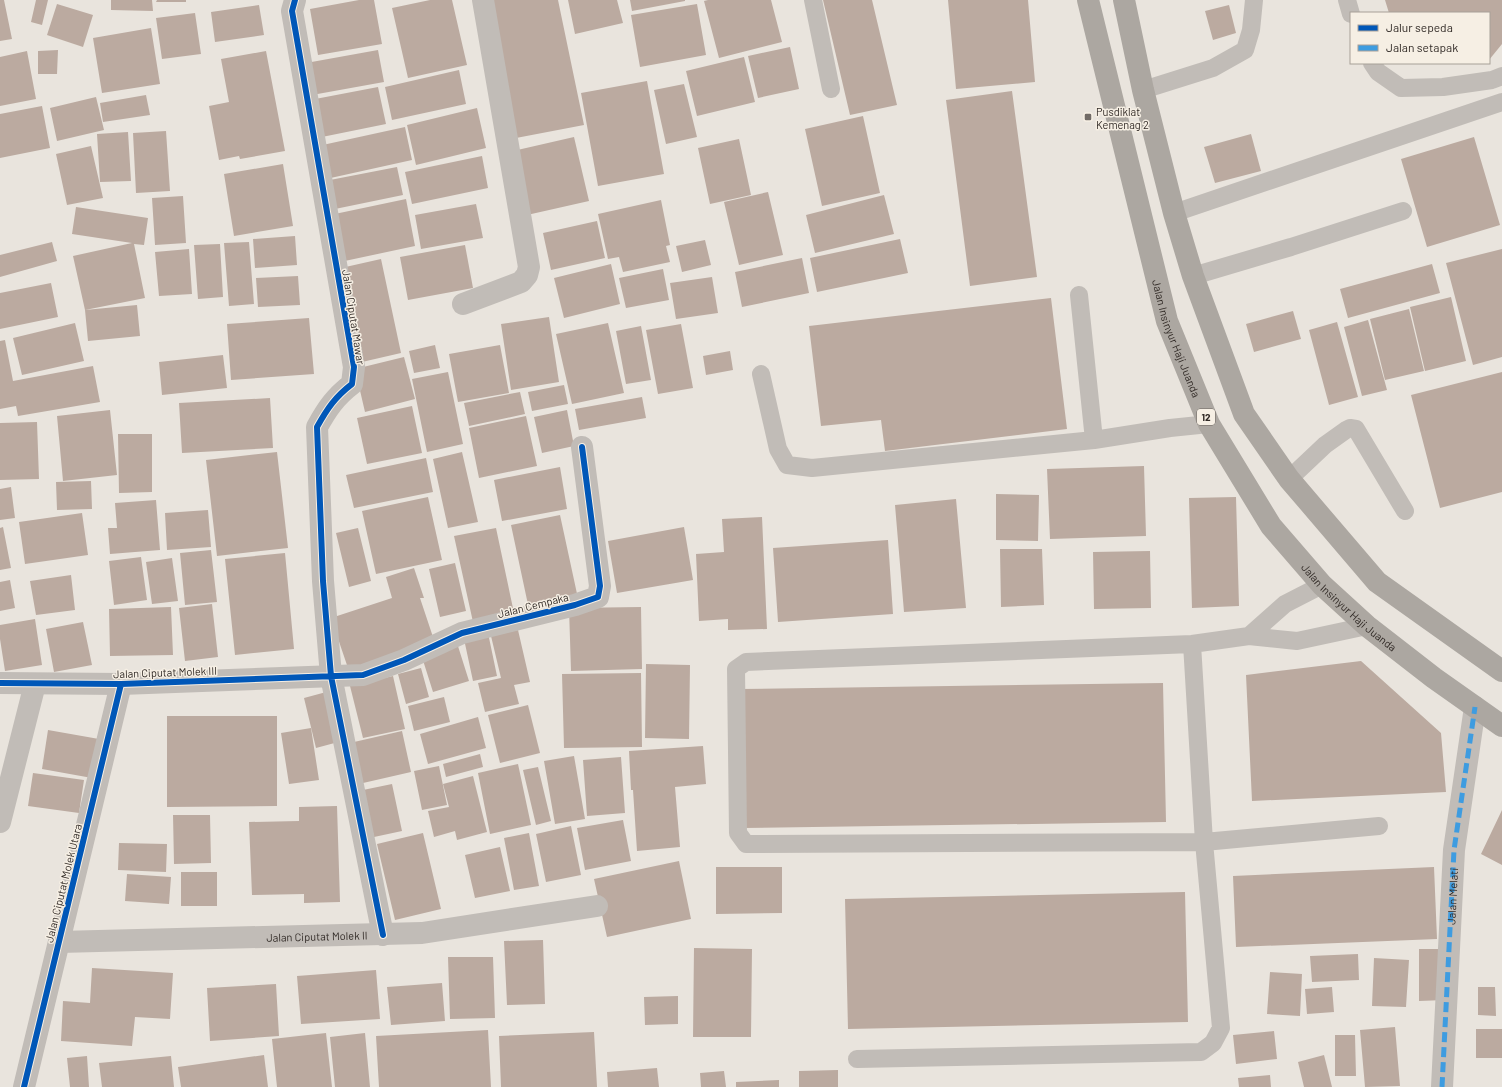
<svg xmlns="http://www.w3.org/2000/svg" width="1502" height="1087" font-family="Barlow,sans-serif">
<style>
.building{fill:#bbaaa0}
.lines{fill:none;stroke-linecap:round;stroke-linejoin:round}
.service{stroke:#c1bcb7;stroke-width:18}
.minor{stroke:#c1bcb7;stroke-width:22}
.trunk{stroke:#aca7a1;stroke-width:22}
.quiet{stroke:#3e9ce0;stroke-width:5;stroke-dasharray:10 5;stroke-linecap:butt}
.cycleway-casing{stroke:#f6efe4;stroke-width:8}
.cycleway{stroke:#0057b8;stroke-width:6}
.poi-dot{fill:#716b66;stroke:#f6efe4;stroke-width:1.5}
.labels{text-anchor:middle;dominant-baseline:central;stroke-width:3;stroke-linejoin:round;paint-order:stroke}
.shield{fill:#f6efe4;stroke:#6c655f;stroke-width:1}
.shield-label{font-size:10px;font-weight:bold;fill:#312a26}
.poi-label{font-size:11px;fill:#312a26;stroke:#f6efe4;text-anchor:start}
.street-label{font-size:11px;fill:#312a26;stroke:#f6efe4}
</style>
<rect width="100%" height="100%" fill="#e9e4dd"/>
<path class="building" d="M0,0H4L12,39L0,41Z
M36,0H48L42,25L31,22Z
M111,0H152L153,11L111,10Z
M157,0H186V2H156Z
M359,0H374L382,44L318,55L310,9Z
M430,0H452L467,65L408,78L392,8Z
M488,0H558L584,125L516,138Z
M568,0H617L623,23L575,34Z
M630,0H685V1L632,11Z
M708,0H771L782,42L719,58L704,1Z
M823,0H872L897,105L850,115Z
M948,0H1028L1035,82L956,89Z
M1385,0H1502V44L1489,60V13H1389Z
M57,4L93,15L83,47L47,35Z
M697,4L706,55L640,67L631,15Z
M259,5L264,35L215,42L211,12Z
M1229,5L1236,33L1213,40L1205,11Z
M195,13L201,54L162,59L156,18Z
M151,28L160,84L102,93L93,38Z
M790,47L799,89L758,98L748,56Z
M58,50L57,74H38V51Z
M378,50L384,82L312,95L306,63Z
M27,51L36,99L0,106V57Z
M266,51L285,151L240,159L239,156L219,160L209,106L229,102L221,59Z
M744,57L755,102L697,116L686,71Z
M459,70L466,104L392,120L385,87Z
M647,81L664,174L598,186L581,93Z
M684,84L697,137L666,144L654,90Z
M378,87L386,124L317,138L310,100Z
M1012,91L1037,277L970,286L946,100Z
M146,95L150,115L103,122L100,103Z
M96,97L104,130L57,141L50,108Z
M42,106L50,148L0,158V114Z
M477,108L486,148L416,165L407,125Z
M863,116L880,193L822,206L805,129Z
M405,127L412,160L326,179L318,146Z
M166,131L170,191L136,193L133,133Z
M128,132L131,181L100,182L97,134Z
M1251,134L1261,171L1215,183L1204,147Z
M574,137L589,201L527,215L513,151Z
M1474,137L1500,225L1427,247L1401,159Z
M739,139L751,195L710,204L698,148Z
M91,146L103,198L67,205L56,154Z
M482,156L488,188L412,204L405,172Z
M283,164L293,226L234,236L224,174Z
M397,167L403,195L335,209L330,180Z
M768,192L783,255L739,265L724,202Z
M884,195L894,234L815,253L806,215Z
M183,196L186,243L155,245L152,198Z
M406,199L415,246L340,262L330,215Z
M661,200L670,245L666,246L670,262L623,272L619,257L608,259L598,214Z
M476,204L483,238L421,249L415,215Z
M76,207L148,218L144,245L134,244L145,298L85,310L73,256L132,243L72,234Z
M597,221L605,258L551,270L543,233Z
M295,236L297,265L255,268L253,239Z
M900,239L908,273L817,292L810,258Z
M705,240L711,265L682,272L676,246Z
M52,242L57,261L0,277V255Z
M249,242L254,304L229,306L224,243Z
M220,244L223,297L198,299L194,245Z
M465,245L473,288L408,300L400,257Z
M189,249L192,294L159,296L155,252Z
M1502,249V357L1473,365L1446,263Z
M802,258L809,293L742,307L735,272Z
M381,259L401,353L362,362L341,268Z
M611,264L620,304L564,318L554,278Z
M1432,264L1440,293L1348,318L1340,289Z
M663,269L669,300L626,308L619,278Z
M298,276L300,305L258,307L256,278Z
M712,277L718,313L676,319L670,283Z
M51,283L58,317L0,329V293Z
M1451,297L1466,361L1425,371L1410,307Z
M1051,298L1067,429L885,451L881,420L821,426L809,326Z
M137,305L140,336L88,341L85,310Z
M1409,309L1424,371L1385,380L1370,319Z
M1293,311L1301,339L1254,352L1246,324Z
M549,317L559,382L511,390L501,324Z
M309,318L314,374L231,380L227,324Z
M1368,320L1387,390L1362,396L1344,327Z
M1337,322L1358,397L1329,405L1309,330Z
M75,323L84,361L22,375L13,338Z
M608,323L624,393L572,404L556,334Z
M681,324L693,388L658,394L646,330Z
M641,326L651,380L626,384L616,331Z
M5,340L13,381L93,366L100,402L18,416L16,406L0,409V341Z
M435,345L440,368L414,373L409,351Z
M500,345L509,393L458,402L449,354Z
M730,351L733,370L706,375L703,356Z
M223,355L227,388L162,395L159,362Z
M404,357L415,399L365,412L355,369Z
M448,372L463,444L427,452L412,379Z
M1502,372V492L1440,508L1411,395Z
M564,385L568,404L532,411L528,392Z
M520,392L525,414L469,426L464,403Z
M642,397L646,418L579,430L575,409Z
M270,398L273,448L182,453L179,403Z
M412,406L422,453L367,464L357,418Z
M110,410L117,475L63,481L57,416Z
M567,410L574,446L542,453L534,417Z
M526,416L537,466L479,478L469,428Z
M37,422L39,479L0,480V423Z
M118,434H152V492L119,493Z
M277,452L288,548L217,556L206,460Z
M462,452L478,522L448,528L433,459Z
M426,458L433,492L354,508L346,475Z
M1144,466L1146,536L1050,539L1047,469Z
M560,467L567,509L502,521L494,480Z
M91,481L92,509L57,510L56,482Z
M11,487L15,518L0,520V489Z
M996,494L1039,495L1038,541L996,540Z
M428,497L442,560L376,574L362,511Z
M1236,497L1239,606L1192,608L1189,498Z
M956,499L966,608L904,612L895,505Z
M156,500L160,550L110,554L108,528H117L115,503Z
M208,510L211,547L167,550L165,513Z
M82,513L88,555L25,564L19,522Z
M560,515L579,603L530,614L511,525Z
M762,517L767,629L728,630V619L699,621L696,554L724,552L722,519Z
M3,527L11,568L0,570V528Z
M684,527L693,580L617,593L608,541Z
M358,528L371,581L349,587L336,533Z
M496,528L514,613L473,622L454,536Z
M888,540L893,614L778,622L773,548Z
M1000,549H1042L1044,605L1001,607Z
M211,550L217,602L185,605L180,553Z
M1150,551L1151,608L1094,609L1093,552Z
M285,553L294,649L235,655L225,559Z
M141,557L147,600L114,605L109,561Z
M172,558L178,601L152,604L146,562Z
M455,563L466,611L440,617L429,569Z
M414,568L424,598H420L435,643L349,671L331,618L392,598L386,577Z
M71,575L75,610L36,615L30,581Z
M10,580L15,608L0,611V582Z
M212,604L218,657L185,661L179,608Z
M171,607L173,655L110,656L109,609Z
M641,607L642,669L571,671L569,608Z
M35,619L42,665L5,671L0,639V625Z
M83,622L92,665L54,672L46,629Z
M518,630L530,682L514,685L519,704L485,712L478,683L501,678L491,636Z
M488,633L497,676L473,681L464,639Z
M457,643L469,681L433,692L421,654Z
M1361,661L1441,733L1446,792L1252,801L1246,675Z
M646,664L690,665L689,739L645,738Z
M421,668L429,697L406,704L398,674Z
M641,673L642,747L564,748L562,674Z
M393,676L405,729L363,738L350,686Z
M1163,683L1166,822L743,828L740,689Z
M330,691L342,741L316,748L304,698Z
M444,697L450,722L414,731L408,706Z
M528,705L540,753L500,763L488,715Z
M167,716H277V806L167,807Z
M478,717L486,748L428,764L420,734Z
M311,728L319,780L289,784L281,733Z
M48,730L99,739L92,778L42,769Z
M402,731L411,772L363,783L354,742Z
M703,746L706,784L675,787L680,847L637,851L633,790H631L629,751Z
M480,754L483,767L446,777L443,764Z
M574,756L585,819L555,824L544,761Z
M621,757L625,813L587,816L583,760Z
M518,764L531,825L490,834L478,773Z
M439,766L447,805L422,810L414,771Z
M538,767L551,821L536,825L523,770Z
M33,773L84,780L79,813L28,806Z
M473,776L487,832L457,840L455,831L434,837L428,811L449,807L443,784Z
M392,784L402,831L374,837L363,790Z
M337,806L340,902L304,903V894L252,895L249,822L299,821V807Z
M1502,810V865L1481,854Z
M173,815H210L211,863L174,864Z
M623,820L631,861L585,870L577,828Z
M571,826L581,875L546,882L536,834Z
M423,833L441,909L395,920L377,844Z
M529,833L539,886L514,890L504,838Z
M119,843L167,844L166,872L118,870Z
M500,847L510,891L475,898L465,855Z
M679,861L691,919L607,937L594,879Z
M716,867H782V913L716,914Z
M1434,867L1437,939L1236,947L1233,876Z
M181,872H217V906H181Z
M127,874L171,877L169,904L125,901Z
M1185,892L1188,1022L848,1029L845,899Z
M543,940L545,1004L507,1005L504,941Z
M694,948L752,949L751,1037H693Z
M1419,949H1444L1445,1000L1419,1001Z
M1358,954L1359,980L1312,982L1310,956Z
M448,957H493L495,1018L450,1019Z
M1374,958L1409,960L1406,1007L1372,1006Z
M92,968L173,973L170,1019L135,1017L132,1046L61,1041L63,1001L90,1003Z
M376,970L380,1019L301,1024L297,976Z
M1270,972L1302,974L1300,1016L1267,1014Z
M442,983L445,1021L391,1025L387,987Z
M276,984L279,1036L210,1041L207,988Z
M1332,987L1334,1012L1307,1014L1305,989Z
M1478,987H1495L1496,1016L1478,1015Z
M678,996V1024L645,1025L644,997Z
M1395,1027L1400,1086L1365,1087L1360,1030Z
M1476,1029H1502V1058H1476Z
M488,1030L491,1087H379L376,1036Z
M1274,1031L1277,1059L1236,1064L1233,1035Z
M594,1032L597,1087H501L499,1036Z
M326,1033L332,1087H277L272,1039Z
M365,1033L370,1087H335L330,1037Z
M1335,1035H1355L1356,1076H1335Z
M264,1055L268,1087H181L178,1067Z
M1324,1055L1332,1087H1304L1298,1062Z
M87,1056L89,1087H70L67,1058Z
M171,1056L174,1087H102L99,1063Z
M657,1068L659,1087H608L607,1072Z
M838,1070V1087H799V1071Z
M724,1071L726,1087H701L700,1073Z
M1270,1075L1271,1087H1239L1238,1078Z
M779,1080V1087H736V1082Z"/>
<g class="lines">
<path class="service" d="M813,0L831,89
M1347,0L1351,14
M1372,63L1378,72L1401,88L1443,87L1492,80L1502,76
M1143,90L1213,68L1245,50L1251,30L1254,0
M1174,213L1502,102
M1193,276L1291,247L1403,211
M1079,295L1094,440
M761,374L778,449L787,465L812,468L1094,440L1170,428L1209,424
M1289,479L1325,445L1346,430L1350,428L1356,429L1405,511
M1367,626L1297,641L1249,636L1192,644L746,662L736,669L738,833L746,844L1204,842L1379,826
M1249,636L1285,604L1322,585
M857,1059L1201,1052L1213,1043L1221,1028L1204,842L1192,644"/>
<g class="minor">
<path d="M295,0L292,11L354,367L352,384C335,397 327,409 317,427L323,581L331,676L383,935"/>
<path d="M463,304L521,282L527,275L529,267L483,0"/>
<path d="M0,683L121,684L363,675L404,660L462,633L575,605L598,597L600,586L582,447"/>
<path d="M0,822L35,684"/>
<path id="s1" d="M59,942L422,933L597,906"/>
<path d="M24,1087L121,684"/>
<path id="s2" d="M1442,1087L1454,850L1475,707"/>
</g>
<g class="trunk">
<path id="s3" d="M1088,0L1167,321L1209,424L1271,526L1322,585L1367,626L1434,678L1502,726"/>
<path d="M1124,0L1143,90L1174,213L1193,276L1244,414L1289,479L1377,582L1502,671"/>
</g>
<path class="quiet" d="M1442,1087L1454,850L1475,707"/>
<g class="cycleway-casing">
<path id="cycleway" d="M295,0L292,11L354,367L352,384C335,397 327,409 317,427L323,581L331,676L383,935
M0,683L121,684L363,675L404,660L462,633L575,605L598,597L600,586L582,447
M24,1087L121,684"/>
</g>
<use href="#cycleway" class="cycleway"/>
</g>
<rect class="poi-dot" x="1084" y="113" width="8" height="8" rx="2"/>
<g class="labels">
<rect class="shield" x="1197" y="409" width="18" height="16" rx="3"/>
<g class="shield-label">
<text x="1206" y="417">12</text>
</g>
<g class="poi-label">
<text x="1096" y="111">Pusdiklat<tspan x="1096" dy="13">Kemenag 2</tspan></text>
</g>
<g class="street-label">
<text transform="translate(354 317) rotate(81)">Jalan Ciputat Mawar</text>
<text stroke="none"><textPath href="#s3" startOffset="350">Jalan Insinyur Haji Juanda</textPath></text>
<text transform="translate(533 605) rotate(-14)">Jalan Cempaka</text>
<text stroke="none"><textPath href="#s3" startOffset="674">Jalan Insinyur Haji Juanda</textPath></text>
<text transform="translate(165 672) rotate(-2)">Jalan Ciputat Molek III</text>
<text transform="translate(63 883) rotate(-76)">Jalan Ciputat Molek Utara</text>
<text stroke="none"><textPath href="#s2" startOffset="191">Jalan Melati</textPath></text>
<text stroke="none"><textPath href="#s1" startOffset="258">Jalan Ciputat Molek II</textPath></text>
</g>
</g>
<rect x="1350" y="12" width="140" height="52" fill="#f6efe4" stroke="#a7a098"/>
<rect x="1358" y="25" width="20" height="6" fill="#0057b8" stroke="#a7a098"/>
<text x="1386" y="32" font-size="12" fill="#312a26">Jalur sepeda</text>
<rect x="1358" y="45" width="20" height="6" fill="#3e9ce0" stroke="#a7a098"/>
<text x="1386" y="52" font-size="12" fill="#312a26">Jalan setapak</text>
</svg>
